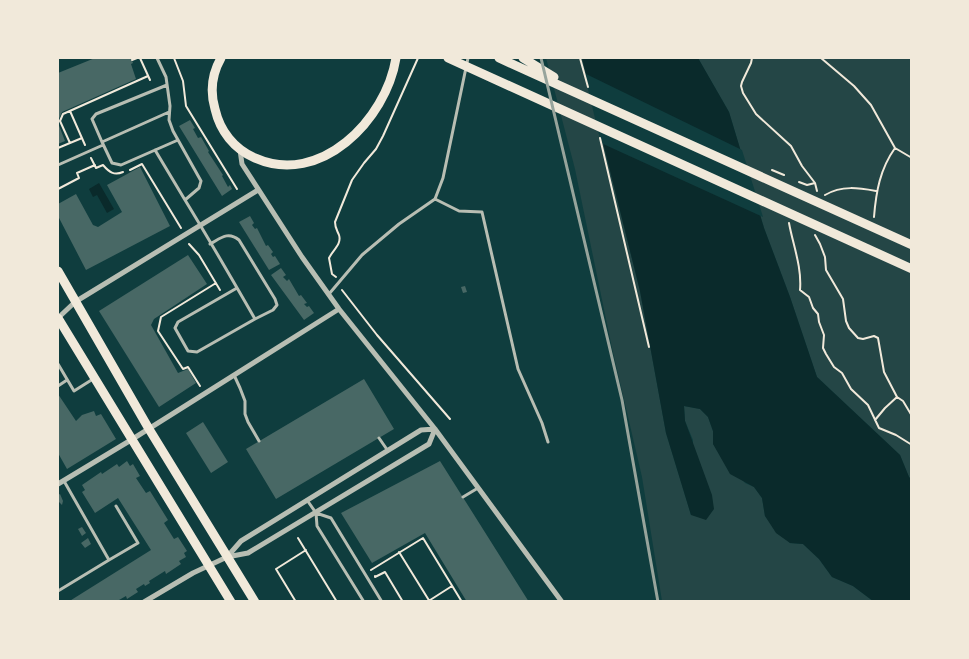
<svg xmlns="http://www.w3.org/2000/svg" width="969" height="659" font-family="'IBM Plex Sans',sans-serif">
<style>
.green{fill:#244646}
.water{fill:#0a2a2b}
.pier{fill:#0f3d3e}
.building{fill:#486865}
.lines{fill:none;stroke-linecap:round;stroke-linejoin:round}
.path{stroke:#f1e9da;stroke-width:2}
.service{stroke:#b8beb3;stroke-width:3}
.minor{stroke:#b8beb3;stroke-width:5}
.primary{stroke:#f1e9da;stroke-width:9}
.rail{stroke:#97a49c;stroke-width:3}
</style>
<rect width="100%" height="100%" fill="#0f3d3e"/>
<path class="green" d="M546,58H582L640,291L666,433L691,515L693,440L685,421L684,406L700,409L708,417L713,431V444L745,483L754,487L762,498L765,516L790,543L803,544L819,559L832,577L853,586L873,601H662L642,477L612,348L575,169Z
M698,58H911V479L909,477L900,455L817,377L790,297L764,228L729,112Z"/>
<path class="water" d="M582,58H698L729,112L764,228L790,297L817,377L900,455L909,477L911,479V601H873L853,586L832,577L819,559L803,544L790,543L776,533L765,516L762,498L754,487L730,474L713,444V431L708,417L700,409L684,406L685,421L712,495L714,509L706,520L691,515L666,433L640,291Z
M99,183L114,209L107,213L97,195L93,197L89,189Z"/>
<path class="pier" d="M584,73L742,150L763,217L601,143Z"/>
<path class="building" d="M95,58H131L133,63L131,64L136,79L62,112L58,121V73Z
M190,120L195,128L193,129L198,138L201,137L209,151L208,152L223,175L222,176L228,187L230,185L232,189L222,196L179,126Z
M58,123L65,141L58,144Z
M140,167L170,226L86,270L58,216V204L76,194L93,225L98,227L122,212L107,185Z
M250,216L254,223L252,225L255,229L257,228L266,246L268,245L273,252L271,254L273,257L275,256L280,264L269,270L239,222Z
M188,255L207,284L154,319L151,325L178,373L188,369L196,383L159,407L99,311Z
M281,268L286,275L283,277L287,281L289,279L299,296L301,295L307,303L304,304L307,307L309,306L314,313L304,320L271,275Z
M465,286L467,292L463,293L461,287Z
M364,379L394,429L276,499L246,449Z
M58,394L76,421L82,415L94,411L96,416L101,414L116,439L67,469L58,453Z
M203,422L228,462L211,473L186,433Z
M127,461L130,466L133,464L140,476L136,478L146,493L150,491L168,520L164,523L174,539L178,537L187,551L184,553L186,557L179,561L181,564L166,574L165,571L149,581L150,583L145,586L144,584L136,589L138,592L127,599L126,596L119,600V602H68L151,550L118,498L95,513L82,492L85,490L82,485L101,472L102,474L117,464L119,467Z
M440,461L529,602H467L425,533L372,563L341,513Z
M60,494L63,501L62,505L58,501V495Z
M82,527L86,533L82,536L78,529Z
M88,538L91,544L85,548L81,543Z"/>
<g class="lines">
<path class="path" d="M140,58L150,80
M174,58L183,81L186,106L237,189
M580,58L588,87
M752,58L751,63L742,82L741,86L743,93L756,114L791,146L802,166L815,183L817,191
M821,58L854,86L871,105L895,148L912,158
M132,60L137,58
M70,111L85,145
M600,138L649,347
M70,143L60,121L63,114L148,76
M58,148L82,138
M91,158L96,168L103,165C109,172 114,176 123,172
M130,170L142,164L181,228
M772,170L784,175
M799,182L807,185L815,183
M58,189L79,178L77,173L95,165
M825,195C842,185 859,188 876,191
M874,217C876,192 880,169 895,148
M789,223C793,245 802,267 800,290L809,297L813,308L818,314L819,322L824,335L823,348L826,354L834,367L842,373L851,389L868,405L879,428L896,435L912,445
M815,235L820,244L825,257L826,270L843,299L846,321L849,328L858,338L863,339L874,336L878,338L884,372L897,397L903,401L912,416
M189,244L199,255L220,290
M336,277L332,274L329,258C333,250 342,244 339,235C337,230 335,228 335,222L352,180L364,163L376,149L383,136L418,58
M342,290L377,335L450,419
M200,386L188,367L183,369L158,331L161,317L216,283
M875,420L885,408L897,397
M298,538L337,602
M399,552L430,602
M371,570L423,538L462,602
M375,576V577L385,572L403,602
M296,602L276,569L306,550
M427,602L452,586"/>
<path class="service" d="M157,58L166,77L170,106L169,120L173,131L201,181L199,188L185,200C209,239 232,279 255,319L197,352L188,351L175,328L178,322L237,288
M167,85L96,114L92,119L102,142L169,112
M102,142L112,163L121,165L178,140
M155,150L185,200
M58,165L103,145
M435,199L459,211L482,212L518,369L542,423L548,442
M210,244C221,238 228,231 239,240L275,299L277,305L273,310L255,319
M329,294L362,255L399,224L435,199L443,178L468,58
M58,364L74,391L93,379
M234,375L240,388L245,401V414L248,422L259,441
M58,386L67,380
M379,438L388,451
M463,497L478,488
M307,500L316,513L317,526L364,602
M316,513L331,518L382,602
M109,560L138,543L116,506
M58,591L109,560L64,481"/>
<path class="minor" d="M240,150L242,164L302,257L339,309L435,429L562,602
M58,318L75,302L258,190
M58,484L131,440L339,309
M144,602L193,573L227,557L248,553L429,444L435,429L421,430L241,541L227,557"/>
<path class="primary" d="M221,58C212,74 210,92 215,109C220,131 234,149 255,158C320,187 386,120 396,58
M448,58L912,269
M499,58L912,245
M523,58L554,77
M58,271L149,429L255,602
M58,318L231,602"/>
<path class="rail" d="M541,58L622,400L658,602"/>
</g>
<rect width="969" height="659" fill="none" stroke="#f1e9da" stroke-width="118"/>
</svg>
